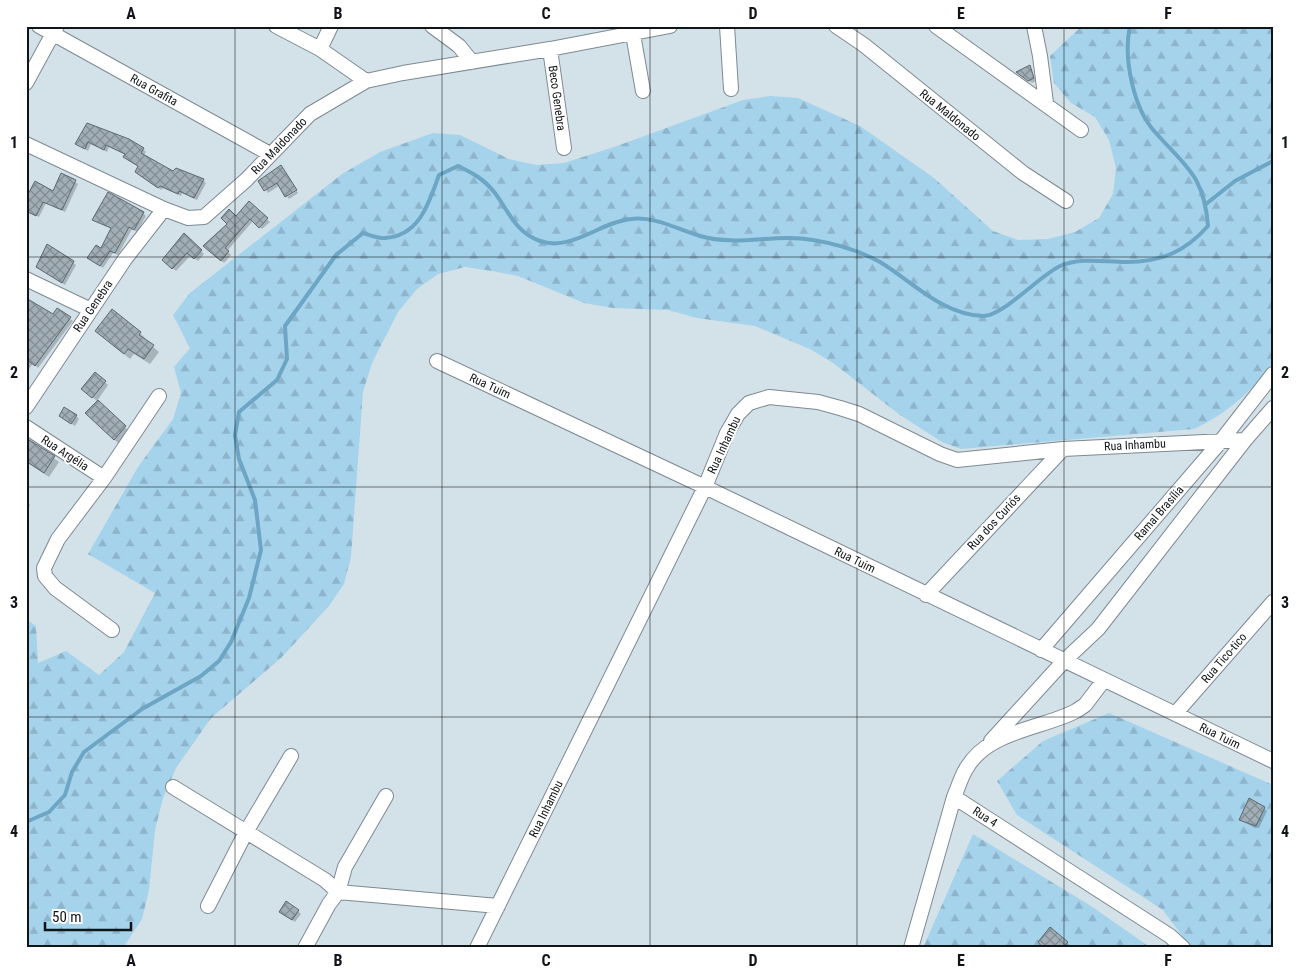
<svg xmlns="http://www.w3.org/2000/svg" width="1299" height="974" font-family="'Roboto Condensed',sans-serif">
<style>
.forest{fill:url(#forest-firs)}
.shadow{fill:#0003}
.lines{fill:none;stroke-linecap:round;stroke-linejoin:round}
.stream{stroke:#6ca6c4;stroke-width:4}
.building{fill:url(#building-cross-hatch);stroke:#5d6970}
.minor-casing{stroke:#7e8a91;stroke-width:16}
.minor{stroke:#fff;stroke-width:14}
.grid{fill:none;stroke:#101518;stroke-width:1;stroke-opacity:0.55}
.labels{text-anchor:middle;dominant-baseline:central;stroke-width:4;stroke-linejoin:round;paint-order:stroke}
.street-label{font-size:12px;fill:#101518;stroke:#fff}
.neatline{fill:none;stroke:#101518;stroke-width:2}
.grid-label{font-size:16px;text-anchor:middle;font-weight:bold;fill:#101518}
</style>
<defs>
<pattern id="forest-firs" width="22" height="20" patternUnits="userSpaceOnUse" patternTransform="scale(1.25)"><rect width="22" height="20" fill="#a5d3ec"/><path d="M5 1l3.5 6h-7zM16 11l3.5 6h-7z" fill="#8db4ca"/></pattern>
<pattern id="building-cross-hatch" width="8" height="8" patternUnits="userSpaceOnUse" patternTransform="scale(1.25)"><rect width="8" height="8" fill="#a1aeb6"/><path d="M0 0l8 8M0 8l8-8" fill="none" stroke="#828c93"/></pattern>
</defs>
<rect width="100%" height="100%" fill="#d3e1e9"/>
<path class="forest" d="M1082,26H1273V364C1249,393 1228,413 1194,429L961,449L942,442L900,415L833,363L810,349L755,326L697,318L668,310L613,308L584,303L518,276L492,271L465,267L438,274L417,289L398,312L372,363L363,392L351,557L344,584L329,606L281,658L211,718L176,768L163,798L155,830L149,890L142,919L123,948H26V619L36,626L38,663L66,651L99,675L124,652L155,593L88,554L138,467L173,419L181,393L174,367L190,348L173,315L190,293L342,174L380,152L433,133L460,135L509,159L536,165L564,163L617,146L743,100L770,96L798,98L860,126L934,178L993,231L1018,240L1048,239L1075,232L1099,218L1113,194L1116,168L1109,140L1095,117L1071,103L1054,83L1050,56Z
M1109,713L1273,785V948H1191L1163,910L1017,815L997,781L1043,741Z
M973,834L1091,906L1151,948H923Z"/>
<path class="shadow" d="M1029,67L1036,81L1032,83L1021,75Z
M87,125L143,149L146,152L143,156L174,173L203,180L206,183L197,200L182,193L181,196L163,188L161,190L139,175V167L128,160L126,155L109,147L107,152L91,144L88,151L80,146Z
M281,167L279,186L268,193L260,180Z
M62,175L78,184L65,212L46,203L39,217L26,211V194L53,192Z
M297,191L298,193L289,199L287,197Z
M249,203L270,222L262,229L253,221L227,251L231,255L224,263L205,246Z
M143,213L146,216L137,232L132,229L118,255L113,253L103,268L89,258L101,249L112,229L94,220Z
M184,235L204,254L198,261L191,255L176,271L164,260Z
M73,262L76,265L65,285L37,267Z
M26,299L53,316L58,310L73,321L38,368L33,363L26,374Z
M113,311L140,333L146,339L145,340L159,352L150,364L134,354L130,359L103,337Z
M105,382L108,385L97,401L86,392Z
M98,402L130,432L119,444L87,413Z
M60,416H76L79,419L75,426Z
M26,439L59,462L49,477L26,462Z
M26,501L30,505L26,512Z
M1264,808L1267,811L1259,828H1255L1240,820Z
M298,911L301,914L295,922L283,914Z
M1067,943L1070,946L1067,948H1045Z"/>
<g class="lines">
<path class="stream" d="M1206,204L1235,181L1273,161
M26,822L49,812L65,795L72,772L84,752L142,709L201,676L219,661L231,642L249,598L261,550L255,500L239,459L235,435L239,412L277,380L287,359L285,326L336,255L363,233C369,235 378,239 385,238C420,236 429,202 439,175L458,166C473,173 485,180 495,193C509,212 516,233 540,241C571,252 600,222 631,219C655,216 679,230 700,236C738,247 775,233 813,240C837,244 860,251 880,262C913,282 943,315 983,316C1002,317 1039,276 1060,266C1081,257 1104,262 1126,262C1161,262 1185,252 1208,226C1204,175 1186,167 1155,132C1133,108 1123,57 1130,26"/>
</g>
<path class="building" d="M1030,65L1034,78L1028,81L1016,72Z
M87,123L129,139L144,148L141,153L173,171L176,168L204,179L194,198L179,191L178,194L160,186L158,188L135,172L138,166L123,157L125,154L106,145L104,150L88,142L85,149L75,144Z
M281,165L297,190L285,197L277,183L264,191L258,181Z
M61,173L76,180L62,210L43,202L36,216L26,211V198L35,181L53,191Z
M108,192L144,212L134,230L129,227L115,253L110,251L100,266L87,258L96,245L101,248L111,228L92,220Z
M249,201L268,218L259,228L250,219L225,248L229,251L221,261L203,246L227,224L221,218L229,209L236,216Z
M184,233L202,250L194,259L187,253L172,269L162,260Z
M47,244L74,261L62,283L36,267Z
M26,298L53,314L57,308L71,317L35,366L26,359Z
M112,309L141,332L139,335L154,345L144,359L128,349L124,354L95,331Z
M95,372L106,381L92,398L81,389Z
M98,400L126,426L114,440L85,413Z
M64,407L77,415L71,424L59,416Z
M26,438L55,456L44,473L26,461Z
M1249,798L1265,807L1256,826L1239,820Z
M286,901L299,910L292,920L279,912Z
M1050,927L1068,942L1062,948H1043L1038,942Z"/>
<g class="lines">
<g class="minor-casing">
<path id="minor" d="M39,26L270,154
M276,26L320,49L366,81
M432,26L459,46L472,62
M727,26L731,89
M836,26L864,45L1023,173L1066,201
M936,26L1081,130
M1034,26L1040,56L1046,103
M633,34L643,91
M320,49L331,26
M550,49L564,148
M26,83L57,26
M26,144L164,209L188,218L204,217L246,180L310,114L366,81L403,73L550,49L670,26
M26,279L91,310
M437,361L705,487L1273,761
M26,407L125,259L164,209
M26,427L104,478
M926,595L1063,449
M112,630L55,588L45,576L44,568L58,539L104,478L159,396
M1041,650L1221,441L1273,374
M1104,680L1085,705L1076,711C1041,729 987,731 966,769C961,777 958,788 954,797L1170,936L1183,948
M1175,714L1273,602
M991,741L1064,661L1098,629L1245,440L1273,408
M173,787L325,880L338,892L345,867L386,796
M208,906L246,832L291,756
M305,948L329,904L338,892L498,906
M477,948L705,487L727,433L738,414L749,403L769,397L818,402L840,408L859,414L940,454L957,460L1063,449L1245,440
M911,948L954,797"/>
</g>
<use href="#minor" class="minor"/>
</g>
<path class="grid" d="M235,26V948M442,26V948M650,26V948M857,26V948M1064,26V948M26,257H1273M26,487H1273M26,717H1273"/>
<g class="labels">
<g class="street-label">
<text transform="translate(154 90) rotate(29)">Rua Grafita</text>
<text transform="translate(557 98) rotate(82)">Beco Genebra</text>
<text transform="translate(950 115) rotate(39)">Rua Maldonado</text>
<text transform="translate(279 146) rotate(-46)">Rua Maldonado</text>
<text transform="translate(93 306) rotate(-56)">Rua Genebra</text>
<text transform="translate(490 386) rotate(25)">Rua Tuim</text>
<text transform="translate(724 445) rotate(-65)">Rua Inhambu</text>
<text transform="translate(1135 445) rotate(-3)">Rua Inhambu</text>
<text transform="translate(65 453) rotate(33)">Rua Argélia</text>
<text transform="translate(1159 513) rotate(-49)">Ramal Brasília</text>
<text transform="translate(994 522) rotate(-47)">Rua dos Curiós</text>
<text transform="translate(855 560) rotate(26)">Rua Tuim</text>
<text transform="translate(1224 658) rotate(-49)">Rua Tico-tico</text>
<text transform="translate(1220 736) rotate(26)">Rua Tuim</text>
<text transform="translate(546 809) rotate(-64)">Rua Inhambu</text>
<text transform="translate(985 817) rotate(33)">Rua 4</text>
</g>
</g>
<rect width="1299" height="974" fill="none" stroke="#ffffff" stroke-width="55"/>
<path d="M45 922v8h86v-8" fill="none" stroke="#101518" stroke-width="2.5"/>
<text x="52" y="922" font-size="15" fill="#101518" stroke="#ffffff" stroke-width="4" paint-order="stroke">50 m</text>
<rect x="28" y="28" width="1244" height="918" class="neatline"/>
<g class="grid-label">
<text x="131" y="19">A</text>
<text x="338" y="19">B</text>
<text x="546" y="19">C</text>
<text x="753" y="19">D</text>
<text x="961" y="19">E</text>
<text x="1168" y="19">F</text>
<text x="14" y="148">1</text>
<text x="1285" y="148">1</text>
<text x="14" y="378">2</text>
<text x="1285" y="378">2</text>
<text x="14" y="608">3</text>
<text x="1285" y="608">3</text>
<text x="14" y="837">4</text>
<text x="1285" y="837">4</text>
<text x="131" y="966">A</text>
<text x="338" y="966">B</text>
<text x="546" y="966">C</text>
<text x="753" y="966">D</text>
<text x="961" y="966">E</text>
<text x="1168" y="966">F</text>
</g>
</svg>
